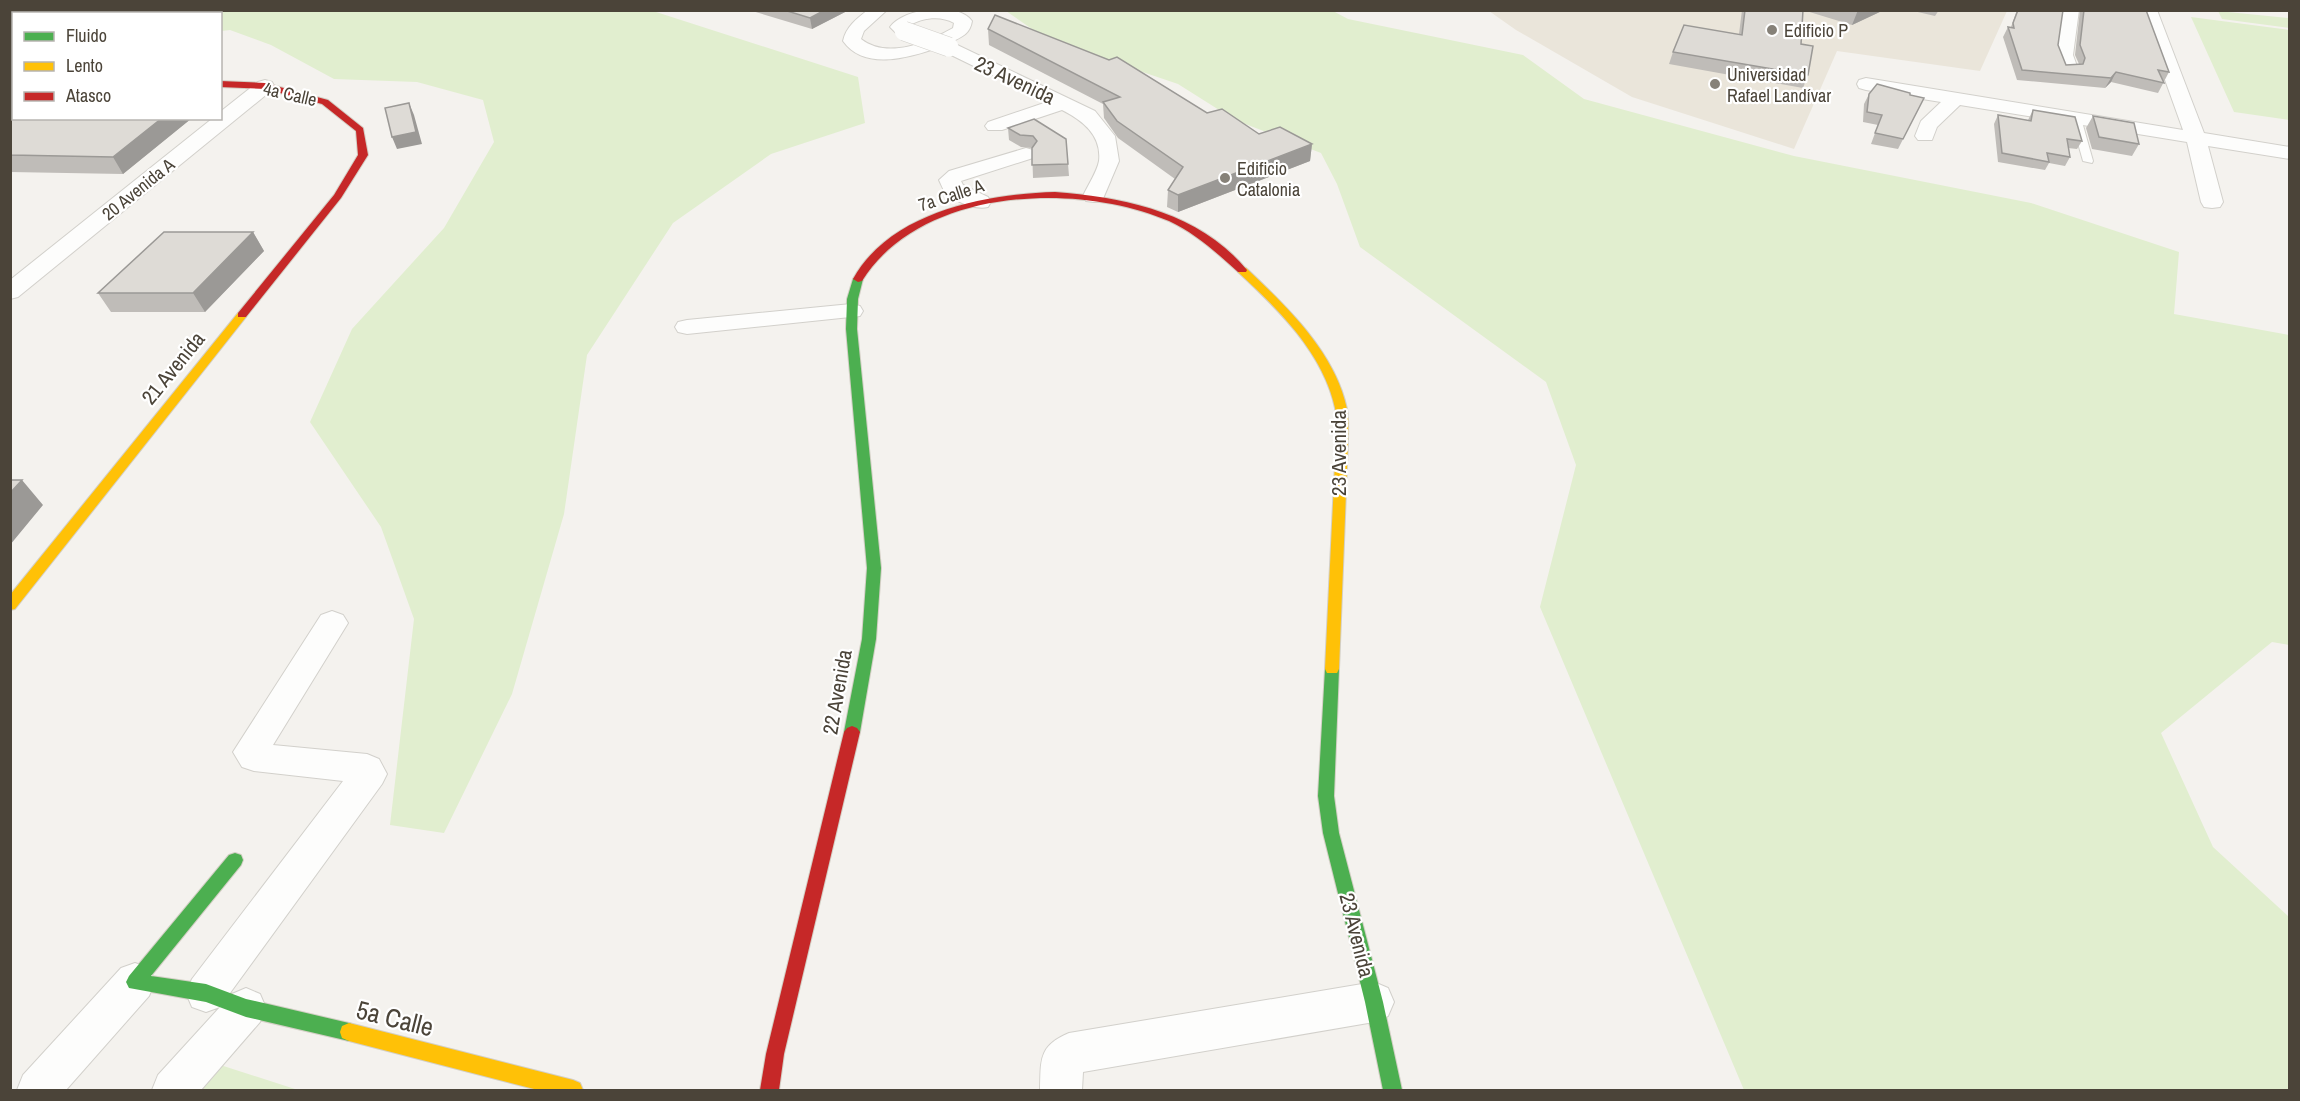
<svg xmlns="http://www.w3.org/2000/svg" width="2300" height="1101" font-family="'Archivo Narrow',sans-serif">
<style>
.education{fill:#eae5da}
.green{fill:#e1eecf}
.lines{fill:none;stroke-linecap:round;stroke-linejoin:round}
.lane-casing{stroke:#d2d0cb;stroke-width:2}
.street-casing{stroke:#d2d0cb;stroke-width:2}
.fast-casing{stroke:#d3cfc5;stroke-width:2}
.slow-casing{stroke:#d3cfc5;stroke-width:2}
.jam-casing{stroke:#d3cfc5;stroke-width:2}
.lane{fill:#fdfdfc;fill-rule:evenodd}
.street{fill:#fdfdfc;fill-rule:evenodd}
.fast{fill:#4caf50;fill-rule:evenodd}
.slow{fill:#ffc107;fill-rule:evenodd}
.jam{fill:#c62828;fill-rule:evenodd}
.street-bridge-casing{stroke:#d2d0cb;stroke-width:20;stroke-linecap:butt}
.street-bridge{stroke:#fdfdfc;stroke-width:19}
.wall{fill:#bfbcb8}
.shaded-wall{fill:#9b9996}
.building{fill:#dedbd6;stroke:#9b9996;stroke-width:1.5}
.poi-dot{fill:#868178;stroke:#fff;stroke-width:2}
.labels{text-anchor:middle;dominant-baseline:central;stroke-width:4.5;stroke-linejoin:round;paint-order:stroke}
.far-poi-label{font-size:18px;fill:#4b4439;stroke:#fff;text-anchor:start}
.far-street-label{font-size:18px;fill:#4b4439;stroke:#fff}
.street-label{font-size:21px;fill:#4b4439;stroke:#fff}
.near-street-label{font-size:26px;fill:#4b4439;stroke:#fff}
</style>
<rect width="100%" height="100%" fill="#f4f2ee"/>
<path class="education" d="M1489,11H2007L1980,71L1837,51L1794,149L1632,97L1516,30Z"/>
<path class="green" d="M169,11H653L858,77L865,123L771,154L673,223L587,355L564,514L512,694L444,833L390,825L414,619L381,527L310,422L352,329L444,228L494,142L483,100L417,82L334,79L271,45L230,30L221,31L220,14L167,13Z
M1006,11H1333L1348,19L1523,55L1584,99L1794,156L2031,203L2179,252L2174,314L2289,335V645L2272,642L2161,733L2213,847L2289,917V1090H1744L1540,607L1576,465L1546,382L1360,247L1337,184L1321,153L1235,120L1178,84L1048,40Z
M2218,11L2289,18V28L2222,19Z
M2191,17L2289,30V120L2234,112Z
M208,1061L298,1090H151L172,1074Z"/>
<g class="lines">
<g class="lane-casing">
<path id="lane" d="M2076,115L2081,118L2093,161L2092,163L2083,161L2071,118Z"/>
</g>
<g class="street-casing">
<path id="street" d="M868,10H887L864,31L861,39C888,60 928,42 953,28L954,23C940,15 923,18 910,25L913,31L910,35H898L890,27C904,8 957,1 972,21C970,34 962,37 951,42L1095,111L1115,136L1119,161L1102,201L1094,202L1086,201L1083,196C1088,185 1097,172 1099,161C1102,135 1082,120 1062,110L1002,130H988L985,126L988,122L1047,102L943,51L940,47C911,57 865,72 843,41C846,27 856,19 868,10Z
M2062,10H2079L2073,55L2078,69L2076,73H2062L2055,55Z
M2140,10H2157L2204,133L2290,147V159L2208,146L2223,202L2220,207L2212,208L2204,207L2201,202L2187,142L1960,105L1937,127L1932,140H1918L1915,136L1921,121L1941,102L1866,90L1859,88L1857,84L1859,80L1866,78L2183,130Z
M265,80L272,82L274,86L272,90L18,297L10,299V280L213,118H220V112L258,82Z
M10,92H14V104H10Z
M1026,148L1033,150L1036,154L1033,158L961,181L963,185L988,197L991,202L988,207C975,210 956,202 946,193C943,190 941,184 939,180L949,171Z
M851,304L860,306L863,311L860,316L687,334L678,332L675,327L678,322L687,320Z
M332,611L343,615L348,623L273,745L367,754L379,759L387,774L382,784L222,1004L232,994L246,988L260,994L266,1008L260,1022L201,1090H152L158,1075L220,1007L206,1012L192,1007L186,993L192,979L343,781L254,771L242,767L233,752L321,615Z
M135,963L149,968L155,982L149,996L66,1090H17L23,1075L121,968Z
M1374,982L1388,988L1394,1002L1388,1016L1374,1022L1083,1072L1082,1090H1040C1041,1060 1038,1046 1069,1033Z"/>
</g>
<g class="fast-casing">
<path id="fast" d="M858,276L863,279L858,299L857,329L881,568L876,639L860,732L857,736L852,738L847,736L844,732L862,639L867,568L846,329L847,299L853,279Z
M1332,663L1337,665L1339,669L1334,796L1339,833L1383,1002L1402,1090H1383L1365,1002L1323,833L1318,796L1325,669L1327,665Z
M235,853L241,855L243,860L241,865L151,976L206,984L246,999L349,1023L356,1026L358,1032L356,1038L349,1041L246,1017L206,1002L129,988L126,982L129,976L229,855Z"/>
</g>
<g class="slow-casing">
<path id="slow" d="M1242,267L1246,268C1286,306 1335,352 1347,409C1349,419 1348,430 1348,441L1339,669L1337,673H1327L1325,669L1336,441C1336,430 1337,419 1335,408C1323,353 1278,309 1238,272V268Z
M242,312L246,313V317L15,609L10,610V595L238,313Z
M349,1023L573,1080L580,1083L583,1090H538L349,1041L342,1038L340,1032L342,1026Z"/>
</g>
<g class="jam-casing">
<path id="jam" d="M220,81L265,83L328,100L363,128L368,155L341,198L246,317H238V313L334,195L358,155L356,131L322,104L265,89L220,87Z
M1055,192C1125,197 1200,213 1247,270L1246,272H1238C1217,253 1195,233 1169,221C1076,181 920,188 862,281L858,282L853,279C890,212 985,194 1055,192Z
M852,726L857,728L860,732L784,1054L779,1090H760L766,1054L844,732L847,728Z"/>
</g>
<use href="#lane" class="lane"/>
<use href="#street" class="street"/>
<use href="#fast" class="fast"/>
<use href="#slow" class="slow"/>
<use href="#jam" class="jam"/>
<g class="street-bridge-casing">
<path id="street-bridge" d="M904,31L949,47"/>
</g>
<use href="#street-bridge" class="street-bridge"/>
</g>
<path class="wall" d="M749,10H849L812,29Z
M1742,10H1803L1801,44L1808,75L1803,88L1669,64L1673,52L1739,34Z
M1803,10H1884L1852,25Z
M1909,10H1939L1935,16Z
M2017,10H2063L2058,45L2066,65L2079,64L2075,55L2080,10H2146L2169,72L2158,93L2111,82L2105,88L2017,80L2003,37L2008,27H2011Z
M988,29L1259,134L1312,144L1310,161L1178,212L1167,207L1168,190L1175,179L1118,138L1104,118L1103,104L989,45Z
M1869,94L1924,98L1898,149L1871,144L1878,125L1863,122L1864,104Z
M10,101L14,118H192L123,174L10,172Z
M2033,110L2082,141L2077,149L2068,148L2070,157L2065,166L2049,163L2045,170L1998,162L1994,124L1998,115L2028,120Z
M2093,116L2139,144L2132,156L2092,149L2086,128Z
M1008,128L1066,139L1069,176L1033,178L1032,148L1021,147L1009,140Z
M253,232L264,251L205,312H111L98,293Z"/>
<path class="shaded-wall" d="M825,10H849L812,29L810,18Z
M1858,10H1884L1852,25Z
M2116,72L2111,82L2105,88L2111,78Z
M409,103L414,115L422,144L397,149L392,137Z
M162,118H192L123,174L113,157Z
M1312,144L1310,161L1178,212V195Z
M253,232L264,251L205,312L193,293Z
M22,480L43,505L10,545V493Z"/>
<path class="building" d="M784,10H825L810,18Z
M1745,10H1803L1801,44L1813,46L1808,75L1673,52L1684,25L1742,35Z
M2018,10H2063L2058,45L2066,65L2083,64L2085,58L2080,45L2084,10H2146L2169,72L2158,70L2164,83L2116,72L2111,78L2022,70L2008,27L2014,28L2013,23Z
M995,15L1109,60L1117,57L1207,113L1222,109L1259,134L1280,127L1312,144L1178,195L1168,190L1183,167L1117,121L1103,102L1120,97L988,29Z
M1877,84L1910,93V95L1924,98L1903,139L1875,133L1882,115L1867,112L1869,94Z
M14,100V118H162L113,157L10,155V101Z
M409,103L416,132L392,137L385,108Z
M2033,110L2075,117L2082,141L2067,139L2070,157L2047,153L2049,162L2002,153L1998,115L2031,121Z
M2093,116L2134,123L2139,144L2099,137Z
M1034,119L1066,139L1068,164L1032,165V148L1037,141L1033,136L1020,135L1008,128Z
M164,232H253L193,293H98Z
M10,480H22L10,493Z"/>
<g class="poi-dot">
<circle cx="1772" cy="30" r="6"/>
<circle cx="1715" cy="84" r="6"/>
<circle cx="1225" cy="178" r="6"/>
</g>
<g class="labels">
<g class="far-poi-label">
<text x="1784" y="30">Edificio P</text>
<text x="1727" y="74">Universidad<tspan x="1727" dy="21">Rafael Landívar</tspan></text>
<text x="1237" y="168">Edificio<tspan x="1237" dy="21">Catalonia</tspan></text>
</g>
<g class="far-street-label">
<text transform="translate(290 94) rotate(13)">4a Calle</text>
<text transform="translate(138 189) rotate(-39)">20 Avenida A</text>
<text transform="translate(951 195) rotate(-18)">7a Calle A</text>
</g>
<g class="street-label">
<text transform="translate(1015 80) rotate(25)">23 Avenida</text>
<text transform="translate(173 368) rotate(-51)">21 Avenida</text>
<text transform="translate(1338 453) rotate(-90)">23 Avenida</text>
<text transform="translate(837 692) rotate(-80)">22 Avenida</text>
<text transform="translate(1357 935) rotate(76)">23 Avenida</text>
</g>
<g class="near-street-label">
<text transform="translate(395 1018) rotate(14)">5a Calle</text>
</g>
</g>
<rect width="2300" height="1101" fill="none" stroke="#4b4439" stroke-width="24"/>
<rect x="12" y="12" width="210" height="108" fill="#ffffff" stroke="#b7b4b0" stroke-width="1.5"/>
<rect x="24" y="32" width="30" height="9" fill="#4caf50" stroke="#b7b4b0" stroke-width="1.5"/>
<text x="66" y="42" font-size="18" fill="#4b4439">Fluido</text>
<rect x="24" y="62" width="30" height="9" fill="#ffc107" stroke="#b7b4b0" stroke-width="1.5"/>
<text x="66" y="72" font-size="18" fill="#4b4439">Lento</text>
<rect x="24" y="92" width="30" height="9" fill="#c62828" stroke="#b7b4b0" stroke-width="1.5"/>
<text x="66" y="102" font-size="18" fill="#4b4439">Atasco</text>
</svg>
